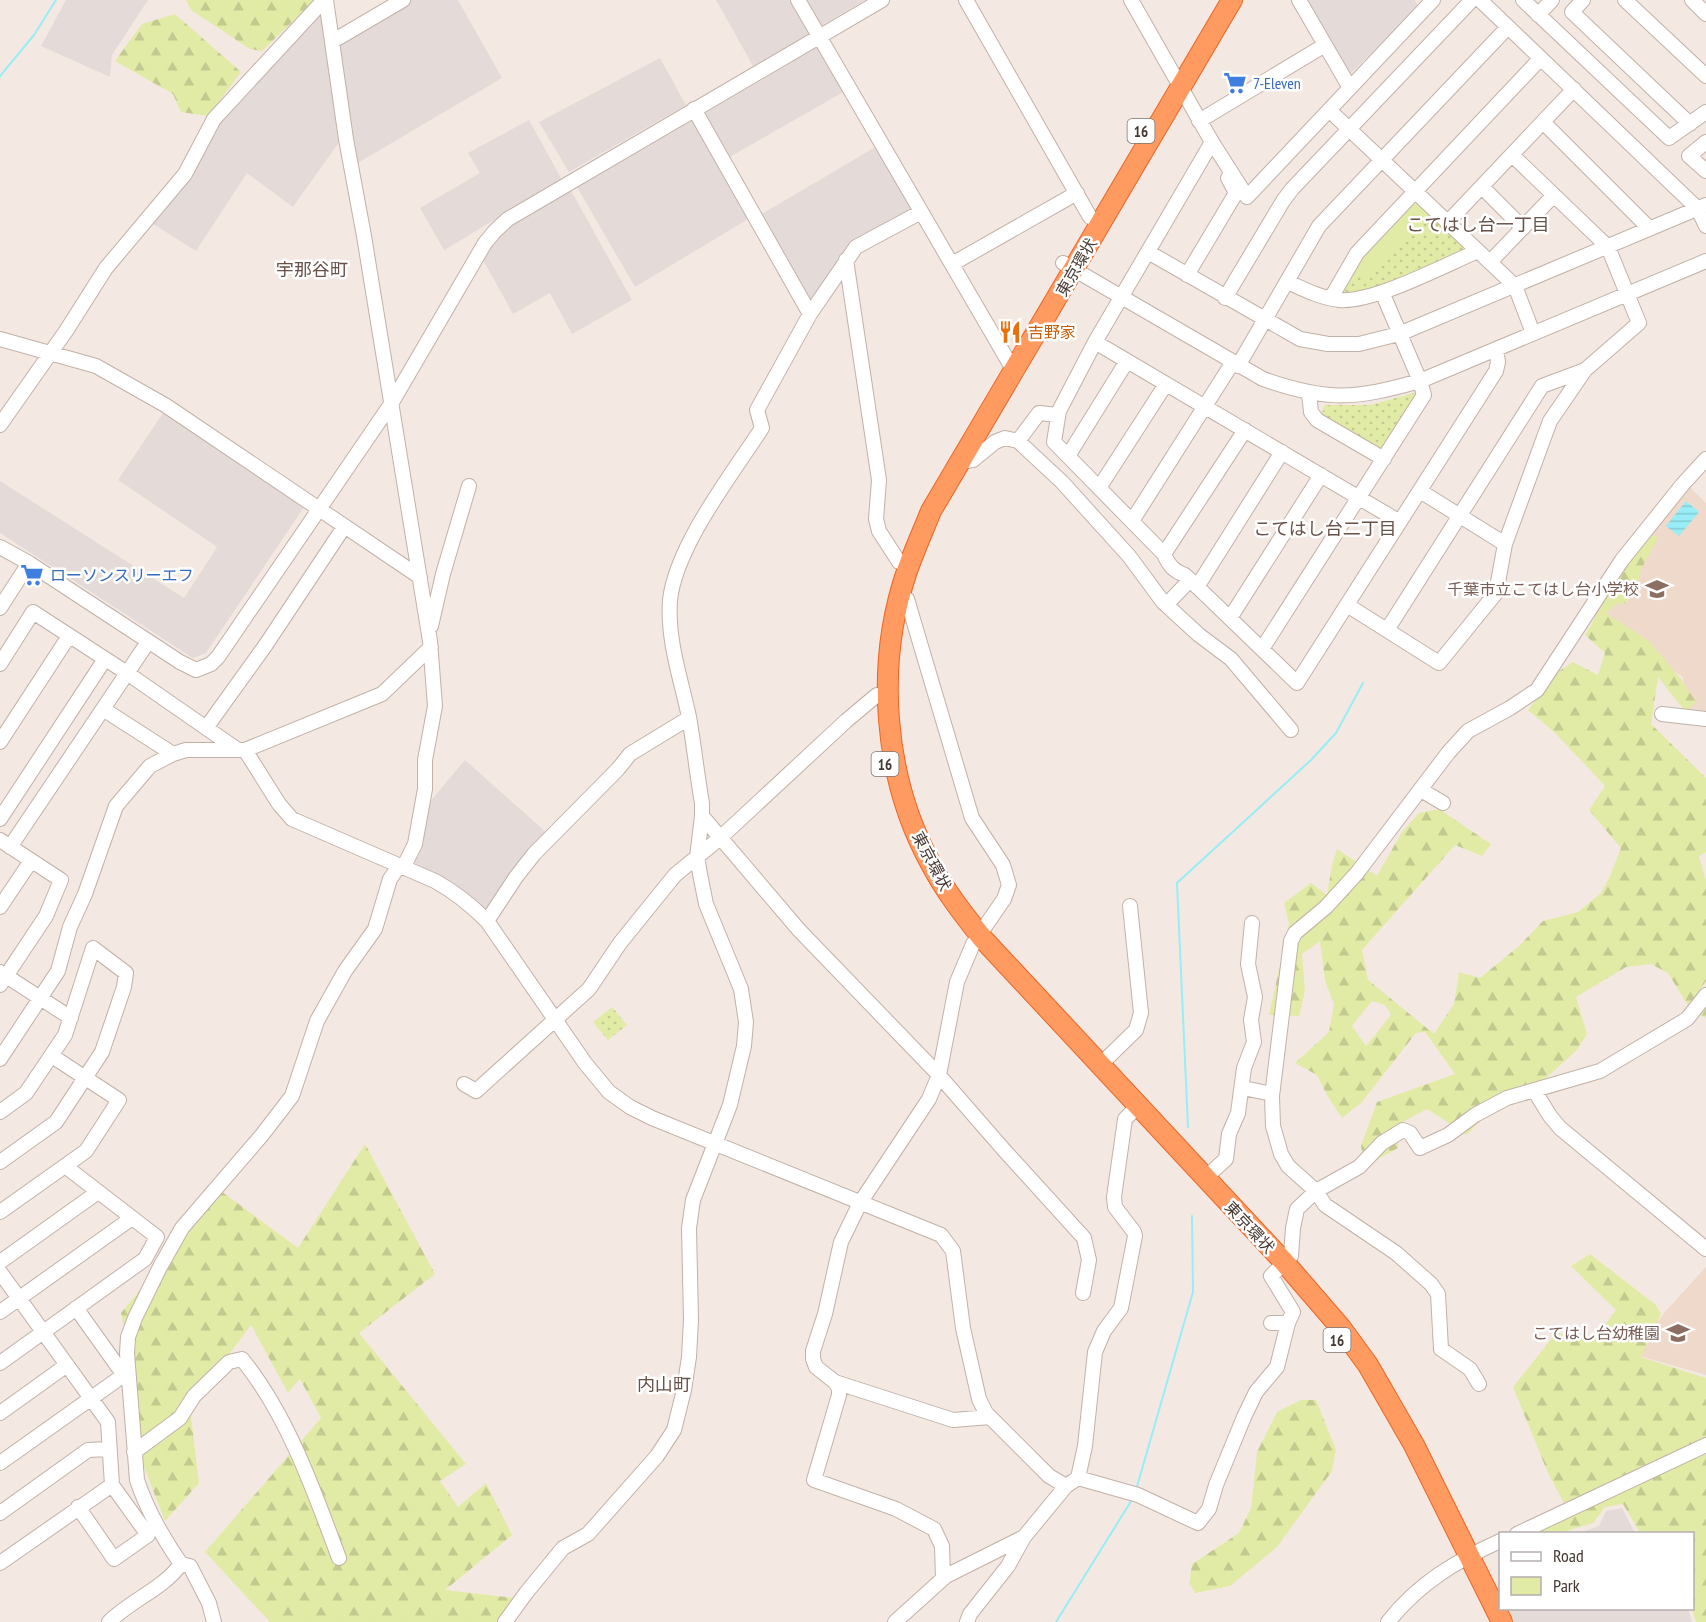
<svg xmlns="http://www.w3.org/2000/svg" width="1706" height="1622" font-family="'PT Sans Narrow','Noto Sans JP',sans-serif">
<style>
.industrial{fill:#e4dbd8}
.education{fill:#eed9ca}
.green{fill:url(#green-dots)}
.forest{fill:url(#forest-firs);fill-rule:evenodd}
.pitch{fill:#e2eba6}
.water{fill:url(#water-rules)}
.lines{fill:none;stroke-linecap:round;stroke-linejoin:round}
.stream{stroke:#98edf6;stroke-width:2}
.minor-casing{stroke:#c2b1a7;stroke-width:16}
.highway-casing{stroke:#eb6524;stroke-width:22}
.minor{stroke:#fff;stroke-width:14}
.highway{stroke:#ff9a61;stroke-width:20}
.labels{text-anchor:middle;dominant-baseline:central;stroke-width:5;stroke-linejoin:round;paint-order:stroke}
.shield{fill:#fff;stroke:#7d7470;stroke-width:1.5}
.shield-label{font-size:15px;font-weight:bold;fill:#453832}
.shop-label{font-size:16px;fill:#366cbe;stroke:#fff;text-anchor:start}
.street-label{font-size:16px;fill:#453832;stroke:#fff}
.food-label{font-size:16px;fill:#c56008;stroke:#fff;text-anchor:start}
.education-label{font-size:16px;fill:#785e54;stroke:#fff;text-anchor:end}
.neighbourhood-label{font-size:18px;fill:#685248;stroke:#fff}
</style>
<defs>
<pattern id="green-dots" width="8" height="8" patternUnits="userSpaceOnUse" patternTransform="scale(1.5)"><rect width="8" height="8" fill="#e2eba6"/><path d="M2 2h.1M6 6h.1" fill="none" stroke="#c3ca8f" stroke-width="1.8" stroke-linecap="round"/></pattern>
<pattern id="forest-firs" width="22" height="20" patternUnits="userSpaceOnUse" patternTransform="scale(1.5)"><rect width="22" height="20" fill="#e2eba6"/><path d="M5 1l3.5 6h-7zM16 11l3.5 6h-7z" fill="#c3ca8f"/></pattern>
<pattern id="water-rules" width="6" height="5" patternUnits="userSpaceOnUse" patternTransform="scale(1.5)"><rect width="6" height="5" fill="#98edf6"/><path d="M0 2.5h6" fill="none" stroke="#84ccd3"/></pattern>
</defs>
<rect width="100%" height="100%" fill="#f3e9e2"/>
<path class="industrial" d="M66,0H148L112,55L110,77L41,46Z
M408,0H458L502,78L356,164L337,41Z
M716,0H794L814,32L753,66Z
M803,0H865L819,27Z
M1304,0H1415L1418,7L1349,75Z
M323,6L342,138L293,207L247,173L196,251L150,222L217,120Z
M819,40L847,90L728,158L701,111Z
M660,58L686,105L569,172L539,122Z
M693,117L750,218L635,287L577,187Z
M529,120L562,180L444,250L420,208L480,173L468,153Z
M879,145L913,205L911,214L851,245L810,306L758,216Z
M569,187L632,300L572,334L550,293L513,314L482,258L496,235Z
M165,410L304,507L206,653L193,658L0,533V481L184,598L217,547L118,480Z
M465,760L548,834L486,912L453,882L409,864L428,804Z
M1622,1508L1635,1533H1579L1599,1526L1606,1511Z
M1508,1609H1688L1692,1622H1515Z"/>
<path class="education" d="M1687,484L1706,503V714L1686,712L1683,677L1592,616L1624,562Z
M1706,1267V1375L1633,1354L1666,1311Z"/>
<path class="green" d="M1417,199L1466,244V252L1374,290L1339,295L1360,253Z
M1414,393L1418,399L1384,452L1320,418L1325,405H1370Z
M612,1007L627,1025L608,1040L593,1022Z"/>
<path class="forest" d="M186,0H315L262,51L250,49L191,10Z
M175,14L241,72L208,116L181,112L173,94L115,61L142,24Z
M1646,530L1658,538L1640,571L1638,586L1626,603L1617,604L1606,613L1649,641L1681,679L1696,702L1685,711L1658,677L1651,724L1706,778V852L1699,856L1706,881V981L1699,991L1706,995V1018L1692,1012L1668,973L1651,964L1626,967L1576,997L1587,1034L1576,1051L1546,1078L1504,1095L1467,1135L1427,1109L1397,1125L1398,1148L1364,1167L1361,1146L1377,1102L1455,1074L1425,1032L1416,1033L1361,1103L1342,1118L1328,1097L1317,1075L1295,1063L1329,1032L1334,1004L1325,981L1320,941L1302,954L1305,991L1299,1016L1269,1015L1289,924L1284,903L1311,883L1327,895L1332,865L1337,849L1377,876L1402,832L1419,813L1439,809L1491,844L1482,856L1455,845L1362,950L1368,980L1434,1034L1454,1004L1459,972L1480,978L1519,946L1543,921L1578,912L1601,893L1610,876L1621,848L1589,810L1605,786L1555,733L1528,710L1559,671L1573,662L1598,675L1605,653L1585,635ZM1372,1001L1385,1005L1391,1015L1366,1046L1352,1026Z
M365,1144L435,1274L359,1333L466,1464L440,1481L458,1507L486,1483L512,1535L445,1590L515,1598L498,1622H270L205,1552L321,1418L300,1379L288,1393L251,1325L190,1407L199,1483L165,1521L142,1462L134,1371L121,1313L221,1191L298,1248Z
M1590,1254L1656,1305L1661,1314L1641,1357L1706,1378V1622H1696L1692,1609V1534L1640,1533L1623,1504L1605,1507L1593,1523L1560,1533H1536L1571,1516L1548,1473L1513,1387L1556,1333L1593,1341L1616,1310L1571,1266Z
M1301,1400H1316L1336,1450L1332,1471L1277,1547L1230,1586L1196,1593L1189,1584L1192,1564L1239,1533L1251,1508L1257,1452L1277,1412Z"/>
<path class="pitch" d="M1411,201H1416L1428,214L1369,279L1354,265Z"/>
<path class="water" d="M1686,501L1699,512L1679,536L1666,526Z"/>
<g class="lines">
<path class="stream" d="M0,76L34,35L56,0
M1188,1127L1177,883L1311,760L1336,733L1363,683
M1136,1490L1193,1292L1192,1216
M1056,1622L1133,1498"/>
<g class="minor-casing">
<path id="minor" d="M326,0L346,139L364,236L430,641L435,706L425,760V789L415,844L403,868
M798,0L1014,371
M966,0L1090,217
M1131,0L1212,142L1247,197L1433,0
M1299,0L1350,88
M1480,0L1698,209L1706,226
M1523,0L1669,138L1706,112
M1583,0L1572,12L1690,124
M1625,0L1706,76
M1692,0L1706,14
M1538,15L1552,0
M333,41L403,0
M694,109L810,314
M1329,110L1515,286L1533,333
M1199,121L1325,45
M1543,122L1649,228
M1212,142L1095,342L1059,411L1054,442L1164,554C1169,566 1174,571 1185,575L1297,683L1496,371L1498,362L1496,349
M1706,142L1689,156L1706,171
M1482,187L1523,228
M1448,222L1574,89
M1148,252L1300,339L1328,344H1359L1399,334L1706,205
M846,260L879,480L876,519L879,531L899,562
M1491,261L1554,195
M1063,263L1263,379C1328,402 1355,399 1420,381L1706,261
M952,264L1077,193
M1187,275L1236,193L1228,178
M1288,282C1305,290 1321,298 1340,300C1373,303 1445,265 1478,251
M1225,298L1283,201L1292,189L1472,0
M1331,298L1357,253L1541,58
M0,339L96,366L165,405L420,577
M1095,342L1400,522
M1238,366L1319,226L1508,27
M1309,393L1311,412L1317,420L1384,459
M0,425L66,331L106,268L185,174L214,119L324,0
M1018,441L1039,413L1058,415
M1068,456L1127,361
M959,462L973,460L995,442L1005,438L1018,441L1062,482L1129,556L1163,602L1199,635L1231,659L1291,730
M1099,488L1166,384
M1420,491L1505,544
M1132,521L1233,362
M0,547L29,563L180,662L196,670L211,664L218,657L391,404L485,243L495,231L508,219L882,0
M1164,554L1245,430
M1197,587L1282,452
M900,594L907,599L972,818L1003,865L1009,885L1004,899L973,944L957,982L939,1075L929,1099L860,1203L841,1242L825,1314L813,1351V1359L816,1367L835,1382L839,1388V1395L814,1480L896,1509L934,1529L942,1546L943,1579
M1166,605L1190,580
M1347,605L1439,663L1496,593L1505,544L1550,421L1585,370L1639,323L1608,247L1512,155
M0,608L29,563
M1230,618L1321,475
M431,626L443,574L469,486
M1387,630L1542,386L1585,370
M1262,649L1424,395L1420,381L1382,292
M0,664L33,612L127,673L238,750
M103,709L173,754
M1662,714L1706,719
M206,728L265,646L344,527
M0,742L69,636
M245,750L279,804L292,819L435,881C455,892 471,905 487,921L585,1063L609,1092L630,1107L652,1118L941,1235L953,1251L963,1328L979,1399L986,1413L1049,1476L1066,1486
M1421,790L1443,803
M702,816L799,930L937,1073L1004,1150L1084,1238L1089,1260L1083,1293
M0,819L105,659
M0,840L61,880L46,916L0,985
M10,847L148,642
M0,907L31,861
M487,921L516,877L534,854L618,769L630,754L689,718
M0,972L71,1018
M0,1059L58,971L70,927L85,894L116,806L150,766L173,754L186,750H245L382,694L431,647
M1100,1065L1136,1030L1141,1013L1130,906
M464,1084L476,1091L589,989L620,943L675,875L720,838L846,721L877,695
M1243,1088L1272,1094
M1534,1090L1550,1116L1560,1128L1706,1249
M0,1112L26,1093L65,1035L93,948L126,973L124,987L102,1052L56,1122L0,1162
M1205,1178L1226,1159L1229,1134L1238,1113L1244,1068L1254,1042L1251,1020L1255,997L1248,964L1252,923
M0,1212L86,1151L119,1100L52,1056
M0,1262L98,1192
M0,1272L108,1422L112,1485L148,1535L114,1559L78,1507
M0,1312L132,1218
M1271,1323H1288L1293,1312L1271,1276L1291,1256L1293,1228L1297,1209L1316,1191L1359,1167L1382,1143L1403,1130L1410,1133L1420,1148L1448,1135L1475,1115L1507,1098L1600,1071L1687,1019L1706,995
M0,1363L145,1259L157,1237L65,1166
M835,1382L953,1420L990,1417
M1479,1384L1470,1369L1441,1349L1438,1294L1431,1284L1396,1253L1325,1205L1316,1191L1288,1166L1281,1154L1273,1126L1272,1096L1291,941L1295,933L1326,907L1357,873L1448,753L1468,731L1510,708L1537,690L1622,560L1683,484L1706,459
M0,1413L67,1365
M134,1452L180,1418L194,1396L229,1362L242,1359C288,1416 314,1491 339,1558
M0,1463L121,1377V1371L76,1308
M1078,1478L1138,1495L1198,1523L1209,1509L1216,1485L1244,1417L1256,1392L1277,1367L1288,1323
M0,1513L88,1450L109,1449
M1517,1534L1706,1445
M0,1563L112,1485
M181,1564L190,1566L209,1603L214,1622
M109,1622C131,1600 163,1589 181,1564C163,1538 147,1510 137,1480L127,1353L128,1337L135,1318L160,1267L182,1228L262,1135L292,1096L317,1021L345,971L375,929L390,879L399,866
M505,1622L526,1593L563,1548L588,1534L657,1456L674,1430L684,1390L689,1357L691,1320L689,1228L693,1200L730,1105L744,1046L746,1022L741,989L706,904L700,874L697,857L702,816V803C697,775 694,745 689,717C681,679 667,640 670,600C676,546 732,474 762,428L757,410L810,314L856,247L921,212
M895,1622L946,1576L1024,1537
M967,1622L970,1614L1008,1566L1024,1537L1066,1486L1078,1478L1085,1446L1095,1352L1104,1331L1121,1308L1135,1236L1134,1232L1115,1207L1114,1197L1125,1119L1138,1106
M1388,1622C1419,1583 1456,1561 1500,1541"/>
</g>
<g class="highway-casing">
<path id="highway" d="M1232,0L931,511C923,531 914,551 907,571C875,664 883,777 931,864C945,891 964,915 983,939L1285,1263L1341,1328L1368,1365L1414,1445L1502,1622"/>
</g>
<use href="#minor" class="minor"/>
<use href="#highway" class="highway"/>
</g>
<defs>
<g id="supermarket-bare" transform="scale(1.8)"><path d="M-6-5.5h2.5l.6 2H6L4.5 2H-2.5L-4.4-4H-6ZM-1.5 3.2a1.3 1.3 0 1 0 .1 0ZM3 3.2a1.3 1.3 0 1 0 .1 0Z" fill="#3f7fe0" stroke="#fff" stroke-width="2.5" paint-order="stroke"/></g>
<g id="restaurant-bare" transform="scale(1.8)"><path d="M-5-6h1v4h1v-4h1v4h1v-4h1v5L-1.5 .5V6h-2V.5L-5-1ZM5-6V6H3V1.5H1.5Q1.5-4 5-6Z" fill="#e8710a" stroke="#fff" stroke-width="2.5" paint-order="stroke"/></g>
<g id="school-bare" transform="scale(1.8)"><path d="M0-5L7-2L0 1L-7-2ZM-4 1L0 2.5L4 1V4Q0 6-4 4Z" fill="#8d6e63" stroke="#fff" stroke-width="2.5" paint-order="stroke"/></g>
</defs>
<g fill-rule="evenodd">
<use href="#supermarket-bare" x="1235" y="83"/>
<use href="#restaurant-bare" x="1010" y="332"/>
<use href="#supermarket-bare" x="32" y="575"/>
<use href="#school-bare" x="1657" y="589"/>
<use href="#school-bare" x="1678" y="1333"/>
</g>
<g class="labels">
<g class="shield">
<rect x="1127.5" y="119" width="27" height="24" rx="4.5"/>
<rect x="871.5" y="752" width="27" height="24" rx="4.5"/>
<rect x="1323.5" y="1328" width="27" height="24" rx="4.5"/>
</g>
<g class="shield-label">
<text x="1141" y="131">16</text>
<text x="885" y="764">16</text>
<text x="1337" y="1340">16</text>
</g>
<g class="shop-label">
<text x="1253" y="83">7-Eleven</text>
<text x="50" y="575">ローソンスリーエフ</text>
</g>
<g class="street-label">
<text transform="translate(1076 267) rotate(-60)">東京環状</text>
<text transform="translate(932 861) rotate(62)">東京環状</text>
<text transform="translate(1250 1227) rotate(47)">東京環状</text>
</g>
<g class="food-label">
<text x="1028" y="332">吉野家</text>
</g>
<g class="education-label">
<text x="1639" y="589">千葉市立こてはし台小学校</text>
<text x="1660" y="1333">こてはし台幼稚園</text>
</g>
<g class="neighbourhood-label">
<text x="1478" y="224">こてはし台一丁目</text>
<text x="312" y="269">宇那谷町</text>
<text x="1325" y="528">こてはし台二丁目</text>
<text x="664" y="1384">内山町</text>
</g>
</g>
<rect x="1499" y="1532" width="195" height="78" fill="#ffffff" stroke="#b5afad" stroke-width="1.5"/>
<rect x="1511" y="1552" width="30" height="9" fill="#ffffff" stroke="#b5afad" stroke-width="1.5"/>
<text x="1553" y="1562" font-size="18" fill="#453832">Road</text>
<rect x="1511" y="1577" width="30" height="18" fill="#e2eba6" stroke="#b5afad" stroke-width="1.5"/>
<text x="1553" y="1592" font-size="18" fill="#453832">Park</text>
</svg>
